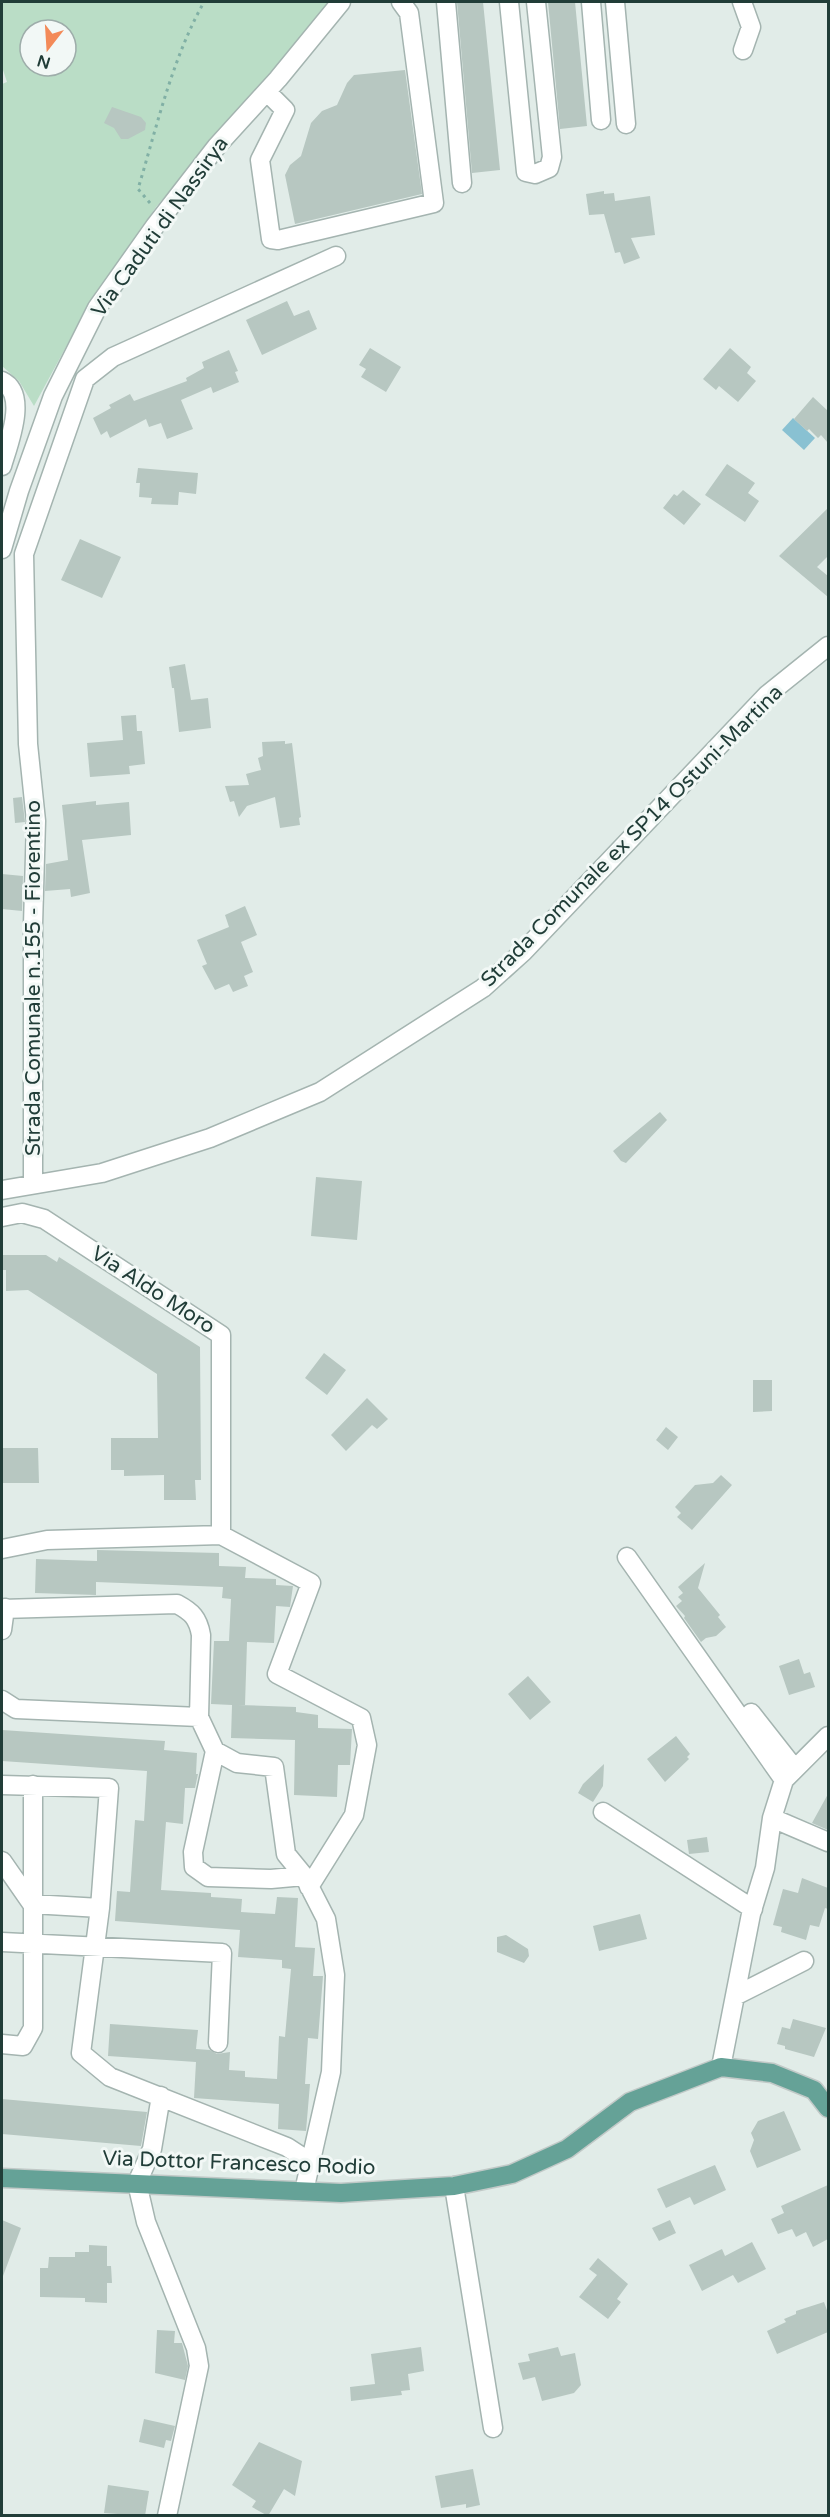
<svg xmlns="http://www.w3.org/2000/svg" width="830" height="2517" font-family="'Varela Round',sans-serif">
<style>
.green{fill:#baddc6;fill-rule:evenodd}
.water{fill:#89c1d2}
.building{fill:#b7c7c1}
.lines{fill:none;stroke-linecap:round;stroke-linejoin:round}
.minor-casing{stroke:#a4b4b0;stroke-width:21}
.major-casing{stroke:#c1c9c7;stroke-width:21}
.path{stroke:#81b0a5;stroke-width:3;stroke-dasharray:3 4.5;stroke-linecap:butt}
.minor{stroke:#fff;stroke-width:18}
.major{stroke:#65a297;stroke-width:18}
.labels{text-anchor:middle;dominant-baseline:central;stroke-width:6;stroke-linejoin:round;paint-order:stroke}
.street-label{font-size:21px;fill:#213d38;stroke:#f2f8f6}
</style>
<rect width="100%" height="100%" fill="#e1ece8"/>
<path class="green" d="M2,2H332L156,207L80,321L34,406L19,381L2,366V84L7,82L2,67ZM30,30H66V66H30Z"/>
<path class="water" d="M793,418L815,438L804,450L782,430Z"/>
<path class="building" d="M457,2H483L500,170L472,173Z
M548,2H575L587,126L560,129Z
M405,70L422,194L295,224L285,175L290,165L301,156L311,123L322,111L337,105L347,83L354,75Z
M112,107L141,117L146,123L145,130L128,139H121L114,128L104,123Z
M604,191V194L614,193L615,201L650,196L655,235L631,238L640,258L624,264L620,252L615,253L604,214L589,215L586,194Z
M287,301L294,316L309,310L317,329L262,355L246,320Z
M370,348L401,367L386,392L361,377L366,369L359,365Z
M730,348L751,367L747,373L756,381L738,402L719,386L716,390L703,379Z
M229,350L238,371L235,372L239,382L213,393L211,387L181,400L193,429L167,439L161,423L149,427L146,419L110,438L107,431L101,435L93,418L111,408L109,405L130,394L134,401L187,381L186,378L204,368L202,362Z
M813,397L828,411V443L821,435L818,438L809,429L807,431L794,419Z
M727,464L755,483L748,493L759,501L745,522L705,495Z
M138,468L198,473L196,494L179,492L178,505L151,504L152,498L139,497L140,483H136Z
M683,490L701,504L684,525L663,508L674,494L677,496Z
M828,508V556L817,567L828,576V597L779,556Z
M80,539L121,557L102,598L61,580Z
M185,664L191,700L208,698L211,728L179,732L174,688H172L169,667Z
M136,715L137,731H142L145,764L129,766L130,774L90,777L87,743L123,740L121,716Z
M285,741V744L292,743L301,817L299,818L300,825L280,828L275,797L247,806L239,817L234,801L230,802L225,786L249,785L246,774L261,770L258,758L263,756L262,742Z
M22,797L25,822L15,823L13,798Z
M96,801V805L129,802L131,835L82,840L90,893L71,897L70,889L45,891L46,864L68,860L62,805Z
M2,874L23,876L22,911L2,909Z
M245,906L257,935L241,942L253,972L244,976L248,986L233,992L229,984L215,990L202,966L207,964L197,940L229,927L225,915Z
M660,1112L667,1120L626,1163L621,1161L613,1151Z
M316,1177L362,1181L357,1240L311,1236Z
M2,1255H46L57,1262L59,1257L200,1347L201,1480H195L196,1500H164V1475L124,1476V1470H111V1438H158L157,1374L28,1290L6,1291V1270H2Z
M324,1353L346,1370L327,1395L305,1378Z
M753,1380H772V1411L753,1412Z
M367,1398L388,1419L377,1429L372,1425L346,1451L331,1435Z
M666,1427L678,1437L668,1450L656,1440Z
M2,1448H38L39,1483H2Z
M721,1475L732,1485L692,1530L677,1517L681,1513L675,1507L695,1485L713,1483Z
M97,1550L219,1553V1566L246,1567L245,1578L276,1579V1585L293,1586L290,1607L276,1606L274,1643L247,1642L245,1705H238L296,1707V1712L318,1715V1728L352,1729L350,1765H338L337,1797L294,1795L295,1740L231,1738L232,1705L211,1704L214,1641H229L231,1599L222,1598L223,1587L96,1582V1595L35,1593L36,1559L97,1561Z
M705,1563L698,1588L720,1615L718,1617L726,1627L716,1636L706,1638L701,1642L684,1618L685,1616L676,1606L682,1601L678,1597L683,1593L678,1587Z
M799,1659L804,1674L810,1672L815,1687L789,1695L779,1666Z
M528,1676L551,1702L530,1720L508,1694Z
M2,1730L165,1741L164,1750L197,1753L196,1774H198L195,1788H185L183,1824L166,1822L161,1890L211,1893V1897L242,1899L241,1912L275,1914L277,1897L298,1898L295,1947L315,1948L313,1976H323L318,2039L308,2038L305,2084H310L306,2131L278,2129L279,2104L194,2098L196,2062L108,2056L110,2024L198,2030L196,2049L210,2050L217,2054L230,2052L229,2070L245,2071V2077L277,2079L279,2036L285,2037L291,1969L282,1968V1960L238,1957L240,1930L115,1921L117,1891L130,1892L135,1820L144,1821L147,1771L2,1761Z
M676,1736L690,1754L687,1757L689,1759L665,1782L647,1759Z
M604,1764L603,1786L593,1802L578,1793L583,1784Z
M828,1794V1830L812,1823Z
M707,1837L709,1852L689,1854L687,1840Z
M802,1878L828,1888V1909L825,1908L819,1927L810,1925L806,1940L781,1932L782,1927L773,1925L783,1889L798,1893Z
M640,1914L647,1939L599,1951L593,1926Z
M506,1935L528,1949L529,1956L524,1963L497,1952V1937Z
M793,2019L826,2028L814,2057L785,2049V2046L777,2044L782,2027L790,2029Z
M2,2099L147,2112L141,2146L2,2134Z
M784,2111L801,2150L757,2168L750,2151L754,2140L751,2133L758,2121Z
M715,2165L726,2190L694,2205L690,2197L666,2208L657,2189Z
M828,2185V2239L813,2247L806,2232L796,2237L792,2229L778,2234L771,2219L784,2213L781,2206Z
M2,2220L21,2228L3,2276L2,2275Z
M670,2220L676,2233L659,2241L652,2228Z
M752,2242L766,2269L738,2283L733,2275L702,2291L689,2265L722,2249L725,2256Z
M89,2245L107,2246V2266H111L112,2283H107V2303L85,2302V2298L40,2297V2268H48L49,2257H75V2252H89Z
M598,2258L628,2284L617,2299L621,2302L608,2319L579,2297L597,2275L589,2269Z
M824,2302L828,2313V2332L777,2354L767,2331L786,2322L784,2319L796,2314V2311Z
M157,2330L175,2331L174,2343H182L188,2366L185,2380L155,2373Z
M421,2347L424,2371L408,2374L410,2390L401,2391L402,2395L351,2401L350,2387L375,2384L371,2354Z
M558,2347L561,2356L575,2353L581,2385L574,2393L542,2401L535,2377L523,2380L518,2363L530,2361L528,2354Z
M144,2419L175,2426L171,2441L166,2440L164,2448L139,2442Z
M259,2442L302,2461L295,2496L284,2489L268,2516L252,2507L256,2501L232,2485Z
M473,2469L480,2505L466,2508V2504L441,2508L435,2476Z
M108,2485L149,2491L145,2516L104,2513Z"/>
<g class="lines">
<g class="minor-casing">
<path id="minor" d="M446,2L462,183
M509,2L526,172L535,174L549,168L552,157L536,2
M591,2L601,120
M615,2L626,124
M742,2L751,27L743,50
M267,92L285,110L260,160L271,239L278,240L434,203L409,13L401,2
M2,381C29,394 8,445 2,466
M2,549L19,491L53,396L97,308L155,226L217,146L278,79L341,2
M33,1184V925L36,821L28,744L24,554L85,379L113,357L336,256
M2,1190L102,1173L210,1138L320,1092L483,988L523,952L767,695L828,646
M2,1217L22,1213L44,1219L221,1335V1535
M2,1549L47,1540L221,1535L311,1583L277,1674L361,1718L367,1745L354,1815L309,1887
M627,1557L784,1780
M2,1609L177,1604C192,1612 198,1618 201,1635L199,1717L215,1751
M2,1630L5,1608
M2,1700L16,1709L199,1717
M751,1713L795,1769
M215,1751L237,1763L274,1767L286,1854L304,1876L326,1919L335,1975L331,2072L304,2191
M215,1751L193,1852L194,1867L208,1877L271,1879L304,1876
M2,1785L109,1788L100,1908L81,2053L110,2077L287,2147L310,2162
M603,1812L753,1909
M772,1818L828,1842
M2,1861L32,1904L100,1908
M2,1942L222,1953L218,2043
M735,1996L804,1961
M2,2044L23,2046L33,2028V1785
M721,2067L751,1914L765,1868L772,1818L784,1780L828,1736
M161,2096L152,2149L137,2183L146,2222L196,2348L199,2366L167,2516
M454,2186L493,2428"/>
</g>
<g class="major-casing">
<path id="major" d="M2,2178L341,2193L454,2186L512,2174L567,2149L630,2102L721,2067L772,2073L814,2090L828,2108"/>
</g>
<path class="path" d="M150,203L138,189C157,126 172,59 204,2"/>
<use href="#minor" class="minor"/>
<use href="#major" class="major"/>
</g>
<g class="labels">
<g class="street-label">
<text transform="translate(160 227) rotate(-54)">Via Caduti di Nassirya</text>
<text transform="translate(632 836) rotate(-45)">Strada Comunale ex SP14 Ostuni-Martina</text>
<text transform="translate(33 978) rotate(-90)">Strada Comunale n.155 - Fiorentino</text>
<text transform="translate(153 1290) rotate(33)">Via Aldo Moro</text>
<text transform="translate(239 2163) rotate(2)">Via Dottor Francesco Rodio</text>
</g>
</g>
<rect width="830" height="2517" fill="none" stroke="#213d38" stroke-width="6"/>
<g transform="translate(48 48) rotate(197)"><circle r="28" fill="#f2f8f6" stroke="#9eadaa" stroke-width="1.5"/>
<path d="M0-4.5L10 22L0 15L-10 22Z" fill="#f38a58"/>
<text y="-9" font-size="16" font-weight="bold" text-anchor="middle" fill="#213d38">N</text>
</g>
</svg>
